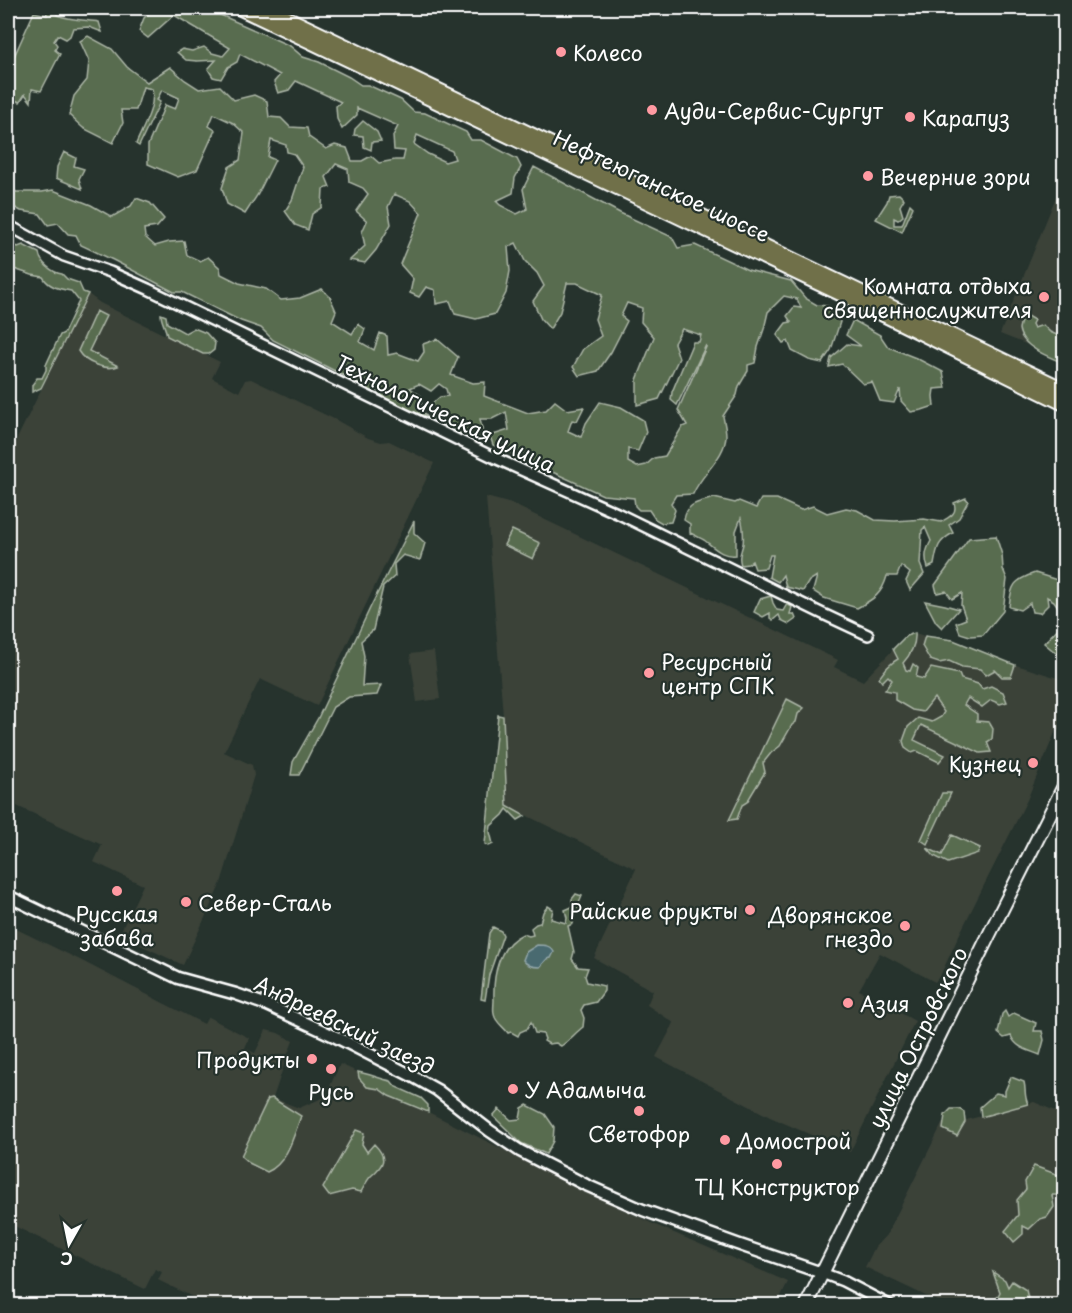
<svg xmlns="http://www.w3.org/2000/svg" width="1072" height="1313" font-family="'Playpen Sans',sans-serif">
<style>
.built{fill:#3b4239}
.green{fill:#596c4f;stroke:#acb6a7;stroke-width:1.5;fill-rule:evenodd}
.water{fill:#496a70;stroke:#92a6a9;stroke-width:1.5}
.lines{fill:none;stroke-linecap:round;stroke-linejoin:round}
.minor-casing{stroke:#fff;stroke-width:14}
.tertiary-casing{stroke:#fff;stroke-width:15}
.secondary-casing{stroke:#fff;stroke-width:16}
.primary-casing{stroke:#fff;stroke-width:18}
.minor{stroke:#26332d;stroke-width:9}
.tertiary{stroke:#26332d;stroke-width:10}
.secondary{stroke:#26332d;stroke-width:12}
.primary{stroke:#6f704a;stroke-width:14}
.poi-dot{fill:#ff9aa2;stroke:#26332d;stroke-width:2}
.labels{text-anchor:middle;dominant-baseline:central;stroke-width:4.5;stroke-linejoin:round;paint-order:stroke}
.poi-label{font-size:21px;fill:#fff;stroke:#26332d;text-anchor:start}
.street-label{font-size:21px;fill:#fff;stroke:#26332d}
</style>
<rect width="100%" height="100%" fill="#26332d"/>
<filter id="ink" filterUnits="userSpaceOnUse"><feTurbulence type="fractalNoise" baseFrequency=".0167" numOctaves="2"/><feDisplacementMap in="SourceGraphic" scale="12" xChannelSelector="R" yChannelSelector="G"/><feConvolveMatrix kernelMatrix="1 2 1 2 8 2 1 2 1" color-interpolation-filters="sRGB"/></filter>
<g filter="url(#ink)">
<path class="built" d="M1064,177V359L1000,334Z
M88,294L100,303L220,362L212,378L239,392L245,380L251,379L336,420L368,438L381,442L389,441L434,463L317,706L260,679L224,752L252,765L254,775L221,883L183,965L119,935L143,885L94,862L102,845L8,802V457Z
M486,497L512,504L838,660L834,667L863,681L906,636L915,633L1064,680V723L1060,731L1056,730L1027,800L962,929L941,974L935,982L880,953L859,990L915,1021L850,1152L770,1117L656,1057L674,1023L647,1005L653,991L594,958L636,869L507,806L503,716Z
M434,651L440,699L417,702L410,654Z
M8,925L80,960L204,1024L208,1017L249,1038L245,1048L255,1053L266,1030L278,1033L293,1041L287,1056L273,1098L299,1108L325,1097L340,1064L428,1105V1112L651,1223L788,1282L776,1306L209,1305L158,1280L162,1272L155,1269L145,1289L8,1223Z
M1034,1102L1064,1115V1305H945L865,1267L875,1247L887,1234L945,1118L955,1123Z"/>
<path class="green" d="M46,8H57V15C70,20 85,20 99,22L102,32L89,27L73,28L70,36L66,39L58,35L54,41L57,45L55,50L60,54L41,91L32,89L31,102L25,94L20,102L12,99L8,91V70L34,12L47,15Z
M149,8H205L290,46L303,57L319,62L349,77L361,85H368L401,100L414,112L425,113L466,132L471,140H481L517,159L521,167L515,178L513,193L496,201L500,205L517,214L527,209L523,189L534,167L620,213L672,237L678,248L695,245L748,270L791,281L805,298L817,305L828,306L840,322L831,350L822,363L809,360L792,351L788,341L783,343L777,335L786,323L791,322L787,316L794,307L801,308L797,299L784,296L768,312L764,329L758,347L755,363L748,365V371L739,386L737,395L723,416C724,422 726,429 726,435C726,457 701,474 693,494L676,495L671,503L675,510L671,522L662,523L655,519L649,510H639L635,506L634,498L603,495L493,445L490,436L509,430L506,412L492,419H480L484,438L476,441L432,418L429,406L440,397L448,396L446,389L439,384L431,391L419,384L410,388L421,396L422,410L427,417L388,401L376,389L373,392L341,374L273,340L261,328L241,321L182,292H174L113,260L81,245L76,235L68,234L58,223L48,225L40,214L21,211L8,204V183L16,192H42L53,190L91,205L112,217L131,206L136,198L150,203L164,219L157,227L144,229L145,237L155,246L169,242L184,241L187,255L200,261L208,257L220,268L221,274L239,283L266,289L281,300L300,298L322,289L330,297L336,311L332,321L352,334L358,324L365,329L360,342L374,350L380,333L387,336L388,355L397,353L418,361L424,352L423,344L437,339L458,357L451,375L473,383L485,382L484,396L528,413L546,410L555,401L567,410L584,407L577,421L572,420L568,431L581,437L586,423L600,402L621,407L643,420L646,432L638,451L628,449V462L637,467L646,465L654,458L665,456L682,427L687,425L678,410L706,347V345L677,405L671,400L672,392L693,342H699L701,335L682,329L674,343L679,358L659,399L637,405V380L654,337L641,322L642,308L627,303L621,316L627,321L611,352L598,371L579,376L573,367L583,349L601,336L595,319L602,295L577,283H567L560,312L550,329L541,319L533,301L544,286L537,273L525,261L516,243L508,247L510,271L506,293L495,314L476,319L455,314L450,301L436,304L435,290L426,287L419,297L410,293L413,279L400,264L421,213L410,201L394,194L388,207L391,224L376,250L365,263L350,260L365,246L362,232L367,221L356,211L368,194L363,188L349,182L348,169L336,164L326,177L330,187L323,189L322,207L312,214L308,230L295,225L285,211L292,200L303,167L294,154L287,152L286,145L271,140L268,157L275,160L258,194L245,214L227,204L222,188L229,167L240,160L244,133L233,123L214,114L209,126L215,130L197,170L178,177L148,164V145L165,105L175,109L179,98L162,90L157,100L160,102L139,146L136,144C143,127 156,106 152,89L143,87L136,110H121L123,123L113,143L83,128L69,115L74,96L87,80L89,61L80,41L88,36L112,49L127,67L147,82L170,67L185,80L199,89L220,86L234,100L254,95L267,101L269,117L281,118L290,127L307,128L309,137L326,149L335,145L347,148L352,161H362L371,156L379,163L395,160H403L405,151L394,150L393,136L398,126L357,108V115L342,129L337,119L336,106L341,102L296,81L289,90L278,93L274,82L280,75L240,54L237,62L228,67L221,79L213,77L208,69L216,60L197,61L186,60L177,52L182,49L192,51L204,47L212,53L223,56L230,48L174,15L148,38L139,31L144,18L152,10ZM417,135L452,151L455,159L445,162L428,154L414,144Z
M363,121L377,132L381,141L372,142L371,150L364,147L363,136L354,135L355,129Z
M64,152L76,158L74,166L84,169L79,179L82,189L56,178L57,167Z
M899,194L904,199L900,206L903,216L898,220L894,218V225H902L910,204L913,207L902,232L876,219L887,202L889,195Z
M8,242L18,247L23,245L39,253C40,263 53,273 62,274L67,279L79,283L83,292L88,294L41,388L32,392V385L37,378H42L46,370V365L60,335L64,333L79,301L71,291C59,289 49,287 43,277L32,275L8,267Z
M96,311L106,316L89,351L118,366C106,371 85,363 78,351Z
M161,314L166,316L167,323L185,333L194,328L206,333L215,343L214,350L209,354H203L167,336C166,327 161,322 161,314Z
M1027,316L1034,320L1032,324L1034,328L1043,325L1050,332L1064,338V363C1051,358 1021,347 1019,329C1019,328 1021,320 1022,320Z
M853,320L880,335L888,347L916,358L943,372L946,388L934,389L933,396L934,406L922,410L911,412L901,401L900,389L894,403L880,401L872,382L863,384L842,364L829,367L831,358L847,344L861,346L846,335Z
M714,498L735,503L739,501L756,508L761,499H777L801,510L813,506L827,513L846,508L857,510L875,520L895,521L924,519L941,522C949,517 958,514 954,503L966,498L968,501L959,518L949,525L953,533C937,542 937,548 934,565L928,568C924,557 926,550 931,541L925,527L922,530L920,564L924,574L910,590L906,581L910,573L901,566L897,576H887C882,594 874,599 857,608L824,598L813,591L817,576L809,581L803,591L786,587L783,575L778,582L769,577L773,555H770L766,568L755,569L752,561L748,564L741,565C738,556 741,553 743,544C744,537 743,524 741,518L736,531V555C722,557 715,548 704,540C700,538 695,535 690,533V524L684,520C687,502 698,503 714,498Z
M414,521V533L425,543L420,560L403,555L394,564L395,576L383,587L373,630L361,641L364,656L362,686L381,685L377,695L349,697L333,707L299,775H291L293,762L318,718L372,604Z
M512,530L540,543L533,559L504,545Z
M996,536L1002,555L1003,569L1007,579L1003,611L983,635L970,636L960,633L956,623L966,619L961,605L962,593L952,599L946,591L937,593L935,585L969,538Z
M1035,573L1054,579L1064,581V606L1058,607L1054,601L1047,597L1048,605L1040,613L1032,612L1030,603L1020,610L1009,607C1011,585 1014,580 1035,573Z
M771,596L773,603L777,610L783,611L787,604L792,607L790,614H794L796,619L789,624L781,620L779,615L773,620L770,618V613L763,617L754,612L760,599Z
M925,601L945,605L959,609L942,628L936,622Z
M1064,622V655L1056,653L1044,643Z
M915,633C916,644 910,655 903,663L906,670L910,671L913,664L918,668L916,677L924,679L931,668L959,674L961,679L978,684L982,689L991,686L1003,692L1007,702L1000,704L991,700L982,707L968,698L964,705L977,714V721L989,722L993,729L992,739L987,742L991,752L980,753L921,725L914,740L945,755L939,762L917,751L912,753L905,748L903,741L908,727L918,718L932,722L941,717L944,712L934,698L923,712L912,710L895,700V692L885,690L892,680L888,676L882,682L879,678C885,670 890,663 898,659L893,649L906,636Z
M925,636L953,640L1015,665L1011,677H1002L995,670L986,675L980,669L962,667L949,661L939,663L930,660L922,646Z
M787,699L804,708L798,714L796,722L792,725L780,746L771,753L763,763L765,772L747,802L742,805L737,819L729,820Z
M498,715L503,716L507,806L525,816L518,820L507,809L503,815L491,826L490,832L493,844L489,846L485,844Z
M942,793H951L927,844L921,840Z
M952,835L980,848L978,853L948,863L934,856L927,848L942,855Z
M576,894L582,896L579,903V911L574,915L573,924L568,926L574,952L572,959L578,967L588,968L585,976L587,982L604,986V991L596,1002L584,1005L581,1010L584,1018L583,1027C575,1033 570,1040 561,1046L556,1043L549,1044L544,1041L545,1039L543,1034L535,1033L531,1022L527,1029L520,1032L518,1036L511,1032L508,1033C503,1026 495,1022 494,1014C493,1010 494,1004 494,1000C493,975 498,945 523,934L529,936L533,935L531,928L536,924L540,923L543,912L548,906L553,909L551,919L566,923L567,918L565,910L572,907V899Z
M493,927L501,931L503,935L489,975L485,1000L481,999L489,933Z
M1005,1011L1008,1017L1014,1013L1036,1023L1034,1031H1042L1044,1040L1040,1055C1028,1050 1016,1048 1011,1036L1004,1038L998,1033L1002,1014Z
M358,1072C370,1074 380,1079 391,1081L396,1087L421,1098L428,1105V1112L389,1096L379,1089L367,1087L359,1078Z
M1011,1077L1024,1082C1026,1090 1024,1096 1028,1104L981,1117L980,1107L996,1093L1005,1095V1091Z
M272,1098L301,1116C294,1135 287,1164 267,1172L249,1163L241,1156L268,1099Z
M527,1105L545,1114L554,1127L553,1141L546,1154L521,1143L493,1116L499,1109L511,1120L520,1119L522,1108Z
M951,1109H959L964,1112L965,1122L957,1136L943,1129L945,1115Z
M356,1130L364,1133L362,1144L367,1152L374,1144C388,1158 384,1165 371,1176C367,1180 364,1187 361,1192L352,1190L329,1196L323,1188Z
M1034,1166L1064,1177V1205L1059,1195H1052L1054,1207L1047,1217L1040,1219L1029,1229L1023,1226V1234L1014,1242L1005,1231L1018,1215L1017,1200L1026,1189L1025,1182Z
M993,1272L1005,1280L1008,1287L1012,1281L1026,1290L1029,1303L1028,1305H993L1000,1292Z"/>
<path class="water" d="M537,945C544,945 550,945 554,952L551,958L547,959L540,967C533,967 527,966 523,960L526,952Z"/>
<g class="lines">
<g class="minor-casing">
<path id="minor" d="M8,225L64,256L110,272L148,289L495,458L617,513L823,614L868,635
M822,1273L843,1281L891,1306"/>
</g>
<g class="tertiary-casing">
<path id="tertiary" d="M8,896L178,978L236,994L267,1005L336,1037L412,1076L437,1090L490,1131L520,1151L586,1185L643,1210L737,1244L822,1273"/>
</g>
<g class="secondary-casing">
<path id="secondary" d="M806,1306L989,935L1064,786"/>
</g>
<g class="primary-casing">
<path id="primary" d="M241,8L855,300L1064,403
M265,8L1064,390"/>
</g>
<use href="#minor" class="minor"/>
<use href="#tertiary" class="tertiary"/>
<use href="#secondary" class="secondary"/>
<use href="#primary" class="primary"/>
</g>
</g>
<g class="poi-dot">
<circle cx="561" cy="52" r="6"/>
<circle cx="652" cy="110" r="6"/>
<circle cx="910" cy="117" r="6"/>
<circle cx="868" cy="176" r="6"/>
<circle cx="1044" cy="297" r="6"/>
<circle cx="649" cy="673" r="6"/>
<circle cx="1033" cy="763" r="6"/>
<circle cx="117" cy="891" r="6"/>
<circle cx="186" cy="902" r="6"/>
<circle cx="750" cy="910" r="6"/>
<circle cx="905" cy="926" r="6"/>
<circle cx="848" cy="1003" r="6"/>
<circle cx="312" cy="1059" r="6"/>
<circle cx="331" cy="1069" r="6"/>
<circle cx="513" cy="1089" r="6"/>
<circle cx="639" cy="1111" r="6"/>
<circle cx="725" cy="1140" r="6"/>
<circle cx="777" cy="1164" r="6"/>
</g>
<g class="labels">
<g class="poi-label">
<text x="573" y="52">Колесо</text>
<text x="664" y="110">Ауди-Сервис-Сургут</text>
<text x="922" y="117">Карапуз</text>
<text x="880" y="176">Вечерние зори</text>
<text x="1032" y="285" text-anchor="end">Комната отдыха<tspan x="1032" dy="24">священнослужителя</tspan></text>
<text x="661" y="661">Ресурсный<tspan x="661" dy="24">центр СПК</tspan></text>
<text x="1021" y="763" text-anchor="end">Кузнец</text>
<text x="198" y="902">Север-Сталь</text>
<text x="738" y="910" text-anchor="end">Райские фрукты</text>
<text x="117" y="913" text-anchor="middle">Русская<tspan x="117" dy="24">забава</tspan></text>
<text x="893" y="914" text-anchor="end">Дворянское<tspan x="893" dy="24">гнездо</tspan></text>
<text x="860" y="1003">Азия</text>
<text x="300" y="1059" text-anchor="end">Продукты</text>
<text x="525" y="1089">У Адамыча</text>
<text x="331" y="1091" text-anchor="middle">Русь</text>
<text x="639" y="1133" text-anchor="middle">Светофор</text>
<text x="737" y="1140">Домострой</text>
<text x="777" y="1186" text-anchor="middle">ТЦ Конструктор</text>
</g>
<g class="street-label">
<text transform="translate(662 185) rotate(25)">Нефтеюганское шоссе</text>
<text transform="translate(446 413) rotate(26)">Технологическая улица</text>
<text transform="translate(345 1024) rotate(26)">Андреевский заезд</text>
<text transform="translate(917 1037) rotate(-64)">улица Островского</text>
</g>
</g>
<rect width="1072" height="1313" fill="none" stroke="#26332d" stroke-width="30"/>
<rect x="15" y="15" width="1042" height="1283" fill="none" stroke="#fff" stroke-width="2" filter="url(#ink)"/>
<g transform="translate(69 1244) rotate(189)" stroke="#26332d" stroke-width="4.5" paint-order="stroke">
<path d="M0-4.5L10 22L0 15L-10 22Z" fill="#ffffff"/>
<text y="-9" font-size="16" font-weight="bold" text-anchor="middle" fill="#ffffff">С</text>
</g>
</svg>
